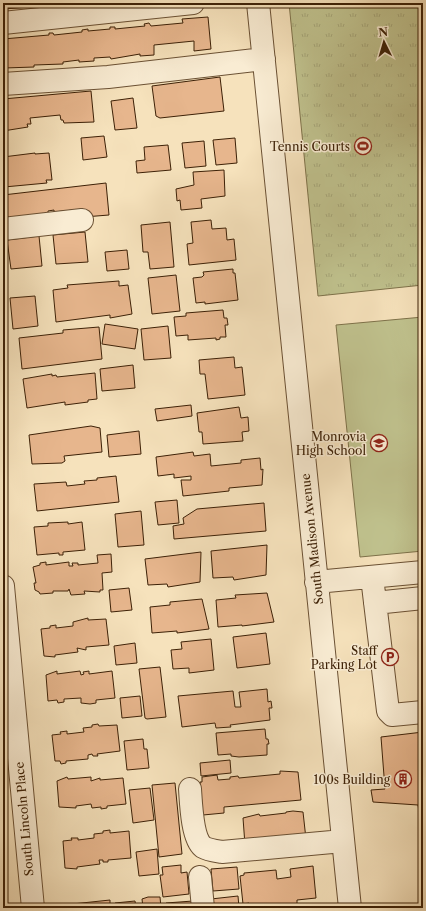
<svg xmlns="http://www.w3.org/2000/svg" width="426" height="911" font-family="'Libre Caslon Text',serif">
<style>
.green{fill:#c0c28e;stroke:#7e724a}
.park{fill:url(#park-tufts);stroke:#7e724a}
.building{fill:#e7b68d;stroke:#3d2107}
.lines{fill:none;stroke-linecap:round;stroke-linejoin:round}
.minor-casing{stroke:#6b5134;stroke-width:24}
.minor{stroke:#f9ecd3;stroke-width:22}
.labels{text-anchor:middle;dominant-baseline:central;stroke-width:3;stroke-linejoin:round;paint-order:stroke}
.poi-label{font-size:12px;fill:#3d2107;stroke:#f9ecd3;text-anchor:end}
.street-label{font-size:12px;fill:#3d2107;stroke:#f9ecd3}
</style>
<defs>
<pattern id="park-tufts" width="24" height="20" patternUnits="userSpaceOnUse"><rect width="24" height="20" fill="#c0c28e"/><path d="M3 7l-1-3M5 7V3M7 7l1-3M15 17l-1-3M17 17v-4M19 17l1-3" fill="none" stroke="#a6a679"/></pattern>
</defs>
<rect width="100%" height="100%" fill="#f6e2bc"/>
<filter id="stains"><feTurbulence type="fractalNoise" baseFrequency=".005" numOctaves="4"/><feColorMatrix values="0 0 0 0 .2 0 0 0 0 .09 0 0 0 0 .02 0 0 0 .5 -.17"/></filter>
<radialGradient id="worn" r=".72"><stop offset=".6" stop-color="#630" stop-opacity="0"/><stop offset="1" stop-color="#630" stop-opacity=".3"/></radialGradient>
<path class="green" d="M423,317V551L360,557L336,325Z"/>
<path class="park" d="M289,3H423V285L318,296Z"/>
<path class="building" d="M3,3H35V5H31V7L3,9Z
M38,3H71V4L38,6Z
M208,17L211,49L194,51V41L154,45V55L140,56V54L111,59L110,57L94,58V61L79,62V60L63,62V64L34,65V67L4,68L3,69V39L49,35V33H53L54,35L82,32V30L88,29V31L110,29V27H115V29L145,26L144,24L149,23L151,26L183,23L182,19Z
M220,77L224,111L160,118L156,116L152,86Z
M91,91L94,122L64,123L63,120H61L60,115L30,118L31,124H27L28,127L3,131V99Z
M133,98L137,128L115,130L111,101Z
M104,136L107,157L83,160L81,138Z
M235,138L237,163L216,165L213,140Z
M204,141L206,166L185,168L182,143Z
M168,145L171,170L137,173L136,161L145,160L144,147Z
M35,153V154L49,153L52,180H46L47,183L4,187L3,157Z
M224,170L225,196L201,199L202,208L181,210L180,200L177,201L176,189L194,185L193,172Z
M106,183L109,215L84,217L83,209L54,212V210L48,211V217L6,221L3,195Z
M211,220L212,229L226,228L227,240L234,239L236,260L189,265L187,244L193,243L191,222Z
M170,222L174,267L150,269L148,252H143L141,225Z
M85,232L88,262L56,264L53,235Z
M39,236L42,266L11,269L7,240Z
M127,250L129,269L107,271L105,252Z
M233,269V273H235L238,300L205,304V302L196,303L193,278L202,277L204,275L203,272Z
M176,275L180,311L152,314L148,278Z
M119,281V286L128,285L132,314L110,318V315L56,322L53,290L68,288L67,285Z
M35,296L38,326L13,329L10,298Z
M223,310L224,318H227L228,325H225L226,337H220V339L216,340V338L188,340V335L176,336L174,317L186,316V313Z
M105,324L138,329L135,349L102,344Z
M168,326L171,358L144,360L141,329Z
M99,327L102,359L22,369L19,338L63,333V330Z
M234,357L235,368L242,367L245,395L208,399L205,374H200L199,360Z
M133,365L135,388L102,391L100,369Z
M95,373L97,399L88,400V402L65,405V402L27,408L23,379L52,374V376L56,375L57,377Z
M191,405L192,416L157,421L155,409Z
M239,407L241,418L248,417L249,431L242,432L243,441L203,444L202,432H199L197,413Z
M91,426L100,428L102,452L64,456L65,461L62,463L32,464L29,435Z
M139,431L141,454L109,457L107,435Z
M193,452L194,456L210,454L211,466L241,463V460L260,458L261,470L263,469L262,485L229,488V491L183,496L181,480H191V476L174,478V474L158,476L156,457Z
M116,476L119,502L37,511L34,484L66,482L67,486L85,484L84,481L97,480V478Z
M177,500L179,523L158,525L155,502Z
M264,503L266,531L174,539L173,526L184,524L183,518L197,509Z
M141,511L144,545L118,547L115,514Z
M68,522V524L82,522L85,550L63,552V555H59V553L37,555L34,527L48,526V523Z
M267,545L266,575L234,580L233,577L213,578L211,551Z
M201,552L200,582L168,587L167,584L148,585L145,559Z
M111,554L112,572L102,573L103,590H100V592L84,591L85,594L71,595L69,589L68,591H53V593L40,594L39,592L35,590L34,583H36L33,567L40,565V563L46,562V565L69,562V566H73L72,563H78V565L98,563L97,555Z
M129,588L132,610L111,612L109,590Z
M267,593L274,622L242,626V625L218,627L216,600L236,598L235,595Z
M202,599L209,629L177,633V631L152,633L150,607L170,605V602Z
M88,618V620L106,619L109,645L86,647V650L77,648L78,652L55,655V657L44,656L41,629L50,628V626L56,625V628L73,626V622Z
M266,633L270,664L237,668L233,637Z
M211,639L214,670L189,673V668L173,669L171,650L182,649L181,642Z
M135,643L137,663L116,665L114,646Z
M160,667L166,717L147,719L145,718L139,669Z
M57,671V674L80,671L81,675L84,674L83,672L89,671V674L112,671L115,698L96,700V703L90,704L81,703V698L64,699V702L58,703L57,700L48,701L46,675Z
M267,689L268,702L271,701L272,708H269L270,720L230,725L231,727L216,728L215,723L182,727L178,696L233,691L235,707H241L239,692Z
M140,696L142,716L122,718L120,698Z
M98,724L99,726L117,725L120,751L97,754L98,756H93L92,754L88,755V759L66,761V763L61,764L60,761H55L52,735L61,734L60,732L67,731V734L84,732L83,728L92,727V725Z
M265,729L266,739H268L269,744H267V755L239,757L231,756V754L218,755L216,733Z
M423,732V811H419L418,805L373,802L371,790L385,789L381,737Z
M143,739L144,749H147L149,768L127,770L124,741Z
M230,760L231,773L201,776L200,763Z
M280,771L298,772L301,800L224,807V813L203,815L200,782H202V777L217,775L218,780L230,779V777L238,776L239,778L280,774Z
M67,777L68,779L91,777V781L100,778V780L123,778L126,804L107,806V808L101,809V807L92,808L91,804L76,806V808L59,807L57,781Z
M175,783L182,854L159,857L152,785Z
M150,788L154,820L133,823L129,790Z
M293,811L303,812L306,839L245,845L243,818L259,814L260,816L286,813V812Z
M110,830V833L129,831L131,858L108,860V862H103V860H99L100,864L77,867V869L65,868L63,841L72,840L71,838H78V840L94,838V834L103,833V831Z
M157,849L159,874L139,876L136,852Z
M181,865V873L187,872L189,894L163,897L160,875H163L162,867Z
M313,866L316,898L297,900V904L280,906V908H249V903L243,904L240,876L244,875V873L276,870L277,879L291,877L290,869Z
M237,867L239,889L213,891L211,869Z
M238,896L239,908H212L211,899Z
M148,897H160L161,908H143L142,899Z
M110,900V908H64L63,905Z
M135,901L136,908H116L115,903Z
M193,901V908H166V903Z"/>
<g class="lines">
<g class="minor-casing">
<path id="minor" d="M258,3L350,908
M3,23L193,3
M3,84L108,77L264,59
M3,229L82,220
M372,577L388,711L392,715L423,712
M316,582L423,572
M3,586L33,908
M375,603L423,598
M190,789C191,803 192,838 203,847C208,850 216,851 222,852L343,841
M200,877L203,908"/>
</g>
<use href="#minor" class="minor"/>
</g>
<defs>
<g id="stadium-ring" transform="scale(0.9)"><circle r="9.5" fill="#f9ecd3" stroke="#8f2418" stroke-width="1.5"/><path d="M0-5a6.5 5 0 1 0 0 10a6.5 5 0 1 0 0-10ZM-3.5-1.8h7v3.6h-7Z" fill="#8f2418"/></g>
<g id="school-ring" transform="scale(0.9)"><circle r="9.5" fill="#f9ecd3" stroke="#8f2418" stroke-width="1.5"/><path d="M0-5L7-2L0 1L-7-2ZM-4 1L0 2.5L4 1V4Q0 6-4 4Z" fill="#8f2418"/></g>
<g id="parking-ring" transform="scale(0.9)"><circle r="9.5" fill="#f9ecd3" stroke="#8f2418" stroke-width="1.5"/><path d="M-3.5-5.5H1a3.5 3.5 0 0 1 0 7H-1V5.5H-3.5ZM-1-3.4V-.6H.8a1.4 1.4 0 0 0 0-2.8Z" fill="#8f2418"/></g>
<g id="building-ring" transform="scale(0.9)"><circle r="9.5" fill="#f9ecd3" stroke="#8f2418" stroke-width="1.5"/><path d="M-4-6H4V6H1V3H-1V6H-4ZM-2.5-4.3h1.7v1.8h-1.7ZM.8-4.3h1.7v1.8H.8ZM-2.5-1h1.7V.8h-1.7ZM.8-1h1.7V.8H.8Z" fill="#8f2418"/></g>
</defs>
<g fill-rule="evenodd">
<use href="#stadium-ring" x="363" y="146"/>
<use href="#school-ring" x="379" y="443"/>
<use href="#parking-ring" x="390" y="657"/>
<use href="#building-ring" x="403" y="779"/>
</g>
<g class="labels">
<g class="poi-label">
<text x="350" y="146">Tennis Courts</text>
<text x="366" y="436">Monrovia<tspan x="366" dy="14">High School</tspan></text>
<text x="377" y="650">Staff<tspan x="377" dy="14">Parking Lot</tspan></text>
<text x="390" y="779">100s Building</text>
</g>
<g class="street-label">
<text transform="translate(312 539) rotate(-96)">South Madison Avenue</text>
<text transform="translate(24 819) rotate(-95)">South Lincoln Place</text>
</g>
</g>
<rect width="426" height="911" fill="none" stroke="#f6e2bc" stroke-width="16"/>
<rect x="4" y="4" width="418" height="903" fill="none" stroke="#3d2107" stroke-width="2"/>
<rect x="8" y="8" width="410" height="895" fill="none" stroke="#3d2107"/>
<g transform="translate(384 42) rotate(355)" stroke="#f9ecd3" stroke-width="3" paint-order="stroke">
<path d="M0-3L7 15L0 10L-7 15Z" fill="#3d2107"/>
<text y="-6" font-size="11" font-weight="bold" text-anchor="middle" fill="#3d2107">N</text>
</g>
<rect width="100%" height="100%" filter="url(#stains)"/>
<rect width="100%" height="100%" fill="url(#worn)"/>
</svg>
